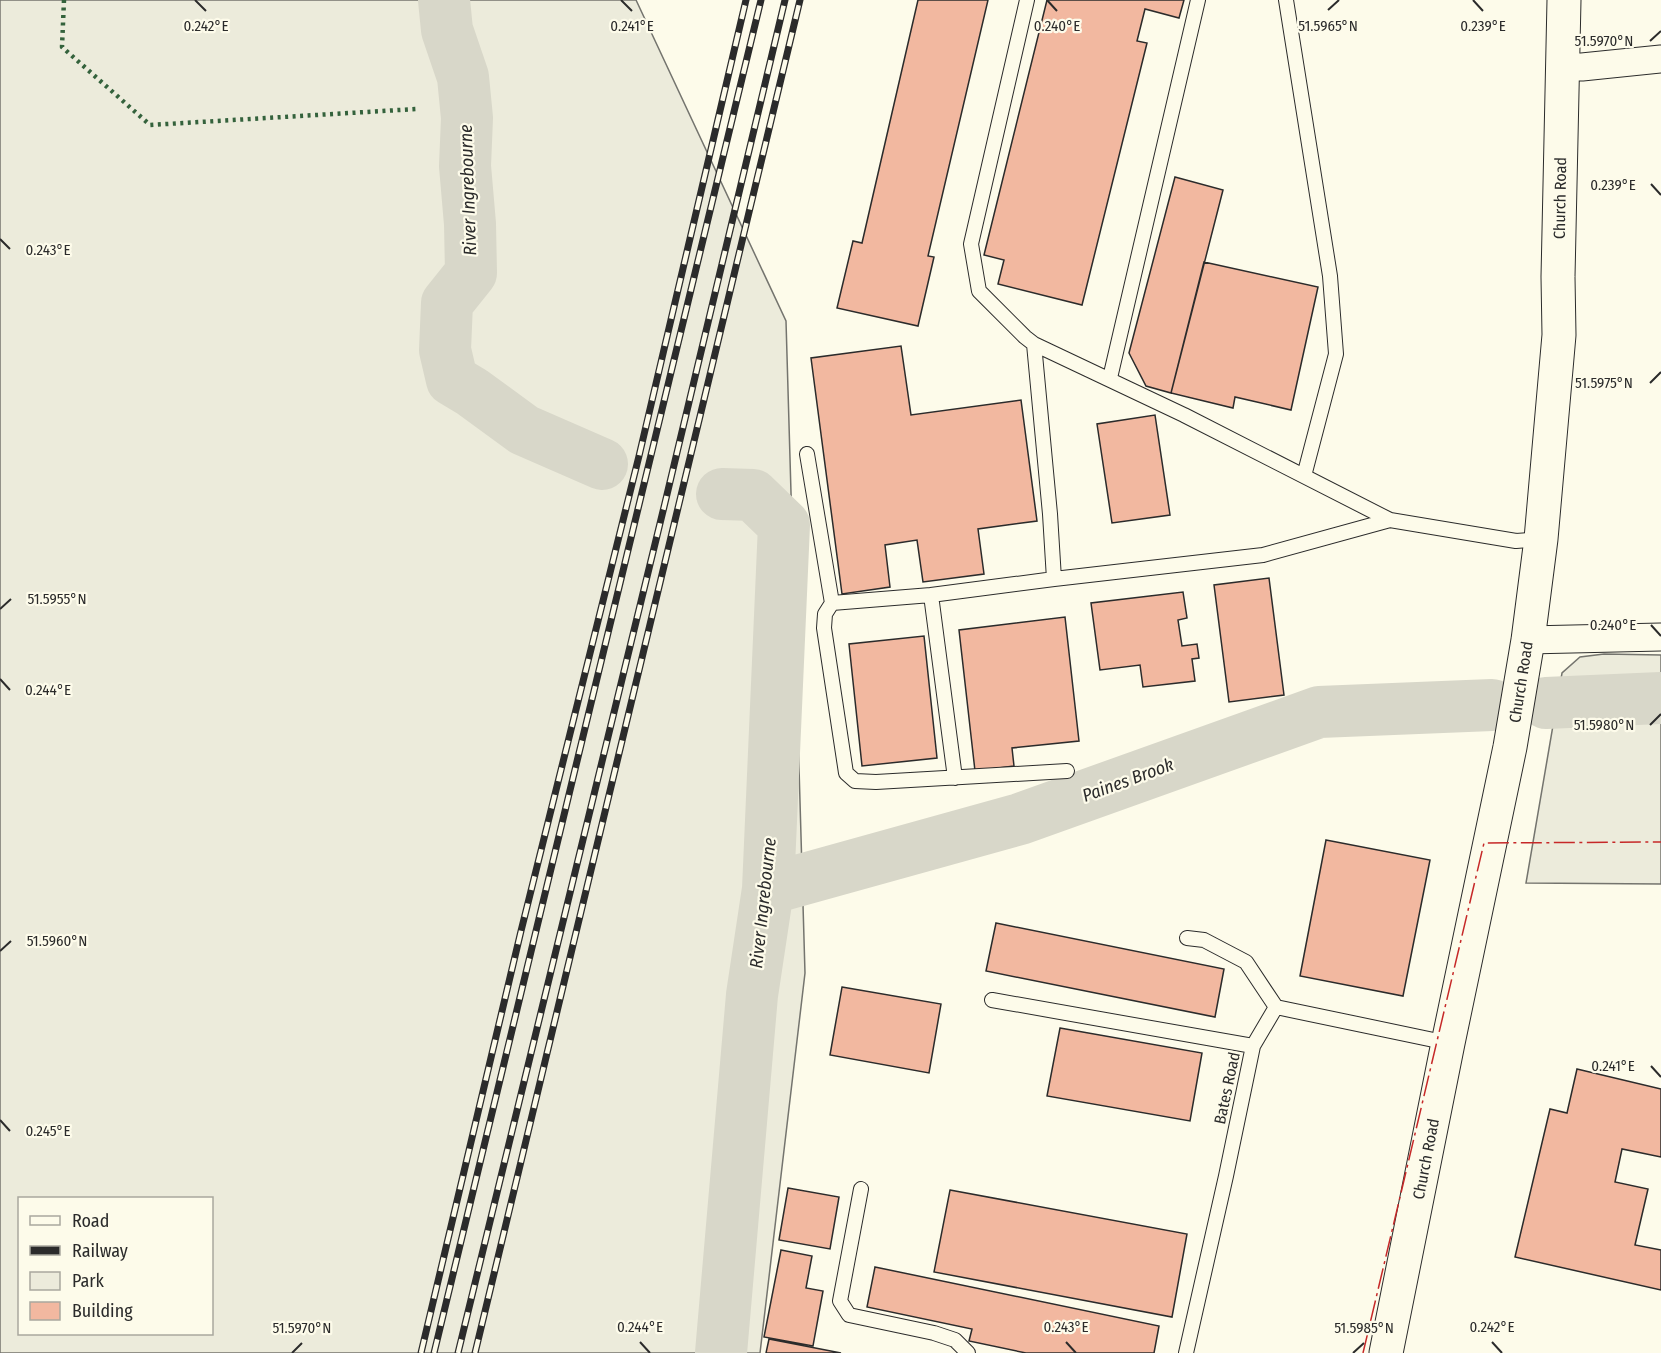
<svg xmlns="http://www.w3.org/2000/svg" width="1661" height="1353" font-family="'Fira Sans Condensed',sans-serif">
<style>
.green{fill:#ecebdb;stroke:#74746e;stroke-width:1.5;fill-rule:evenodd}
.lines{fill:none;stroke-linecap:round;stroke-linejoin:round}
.river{stroke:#d8d7c9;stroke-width:52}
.building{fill:#f2b8a0;stroke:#2b2b2b;stroke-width:1.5}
.lane-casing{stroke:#2b2b2b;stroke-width:16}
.street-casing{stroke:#2b2b2b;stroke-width:29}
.secondary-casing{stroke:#2b2b2b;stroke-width:35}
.lane{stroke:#fdfbea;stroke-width:14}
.street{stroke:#fdfbea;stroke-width:27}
.secondary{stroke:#fdfbea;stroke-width:33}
.rail-casing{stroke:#2b2b2b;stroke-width:7}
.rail{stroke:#fdfbea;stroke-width:4.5;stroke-dasharray:14;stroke-linecap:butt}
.hedge{stroke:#34623c;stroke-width:4.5;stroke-dasharray:3 4.5;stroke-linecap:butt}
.power{stroke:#c62828;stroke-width:1.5;stroke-dasharray:21 4.5 3 4.5;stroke-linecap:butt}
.ticks{fill:none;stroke:#2b2b2b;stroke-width:2}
.labels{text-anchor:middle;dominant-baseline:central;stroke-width:4.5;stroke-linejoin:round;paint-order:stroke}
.street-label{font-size:16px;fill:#2b2b2b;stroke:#fdfbea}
.water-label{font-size:18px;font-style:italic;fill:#2b2b2b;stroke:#fdfbea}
.ticks-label{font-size:15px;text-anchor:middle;fill:#2b2b2b;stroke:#fdfbea;stroke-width:4.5;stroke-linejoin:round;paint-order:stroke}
</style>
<rect width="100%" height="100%" fill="#fdfbea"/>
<path class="green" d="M0,0H636L786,321L805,973L760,1353H0ZM20,1198H212V1334H20Z
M1604,654L1661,655V884L1526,883L1562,673L1580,657Z"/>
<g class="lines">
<path class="river" d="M444,0L447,30L463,77L467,118L465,166L470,224L471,273L447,303L445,350L452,380L472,392L524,430L602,464
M1546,703L1661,698
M768,889L1020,819L1319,712L1492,705
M721,1353L752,995L768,889L784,525L753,495L722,494"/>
</g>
<path class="building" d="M918,0H988L928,256L934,257L918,326L837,308L853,241L862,243Z
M1047,0H1184L1179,18L1145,9L1137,41L1147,43L1082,305L998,284L1004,260L984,255Z
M1175,177L1223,190L1171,393L1146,386L1129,353Z
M1204,262L1318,287L1291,410L1235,397L1233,408L1171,393Z
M901,346L911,415L1021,400L1037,521L978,529L984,574L923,582L917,540L885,545L890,587L842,594L811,358Z
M1155,415L1170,515L1112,523L1097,424Z
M1269,578L1284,695L1229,702L1214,585Z
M1183,592L1187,618L1178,620L1182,646L1197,644L1199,658L1192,659L1195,681L1143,687L1140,665L1100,670L1091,603Z
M1065,617L1079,741L1012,748L1014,766L975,771L959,630Z
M924,636L937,758L862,766L849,644Z
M1326,840L1430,860L1403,996L1300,976Z
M996,923L1224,969L1215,1017L986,971Z
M842,987L941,1004L929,1073L830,1055Z
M1060,1028L1202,1053L1190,1121L1047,1096Z
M1577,1069L1661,1089V1157L1622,1149L1615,1182L1648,1189L1635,1245L1661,1250V1290L1515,1257L1550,1109L1567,1113Z
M788,1188L839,1197L830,1249L779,1240Z
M950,1190L1187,1234L1172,1317L934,1272Z
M781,1250L812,1256L806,1288L823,1291L813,1346L764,1337Z
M875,1267L1159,1326L1154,1353H1026L969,1341L972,1329L867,1307Z
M769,1339L841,1353H766Z"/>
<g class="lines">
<g class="lane-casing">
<path id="lane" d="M1027,0L971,244L979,291L1025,337L1034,344L1184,415L1390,520L1516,541L1541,539
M1286,0L1330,276L1336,354L1304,476
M1034,344L1050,514L1054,579
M1110,378L1198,0
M807,454L832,603L825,614L824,628L846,773L855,781L876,782L1067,771
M931,595L955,778
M832,603L931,595L1054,579L1263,555L1390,520
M1187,938L1204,940L1246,962L1276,1007
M992,1000L1253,1046
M861,1189L840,1301L849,1315L934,1333L955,1340L968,1353
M1186,1353L1226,1176L1253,1046L1276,1007L1448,1043"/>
</g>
<g class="street-casing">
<path id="street" d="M1563,67H1582L1661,59
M1528,640L1661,637"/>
</g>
<g class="secondary-casing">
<path id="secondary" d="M1386,1353L1448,1043L1510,747L1528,640L1541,539L1559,335L1558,277L1564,0"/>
</g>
<use href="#lane" class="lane"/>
<use href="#street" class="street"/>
<use href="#secondary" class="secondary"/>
<g class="rail-casing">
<path id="rail" d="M421,1353L521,931L639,456L746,0
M434,1353L761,0
M458,1353L664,507L785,0
M475,1353L800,0"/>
</g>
<use href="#rail" class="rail"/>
<path class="hedge" d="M64,0L62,47L150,125L416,109"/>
<path class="power" d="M1363,1353L1484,843L1661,842"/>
</g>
<path class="ticks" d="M195,0L206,11M621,0L632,11M1047,0L1057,11M1473,0L1483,11M1328,10L1339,0M1650,41L1661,31M1651,184L1661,195M0,239L10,249M1650,383L1661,372M0,609L11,599M1651,625L1661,636M0,679L10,690M1650,725L1661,714M0,951L11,941M1651,1066L1661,1077M0,1120L10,1131M640,1342L650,1353M1066,1342L1076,1353M1492,1342L1502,1353M292,1353L302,1343M1353,1353L1364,1343"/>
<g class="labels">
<g class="street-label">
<text transform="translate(1560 198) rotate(-89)">Church Road</text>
<text transform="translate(1521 682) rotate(-81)">Church Road</text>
<text transform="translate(1227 1088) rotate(-78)">Bates Road</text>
<text transform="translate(1426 1159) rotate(-79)">Church Road</text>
</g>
<g class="water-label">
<text transform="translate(468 190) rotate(-92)">River Ingrebourne</text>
<text transform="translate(1128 780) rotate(-20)">Paines Brook</text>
<text transform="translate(763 903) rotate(-84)">River Ingrebourne</text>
</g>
</g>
<g class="ticks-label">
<text x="1328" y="31">51.5965°N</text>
<text x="206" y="31">0.242°E</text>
<text x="632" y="31">0.241°E</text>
<text x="1057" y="31">0.240°E</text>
<text x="1483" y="31">0.239°E</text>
<text x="1604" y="46">51.5970°N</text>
<text x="1613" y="190">0.239°E</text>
<text x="48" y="255">0.243°E</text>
<text x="1604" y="388">51.5975°N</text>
<text x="57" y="604">51.5955°N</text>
<text x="1613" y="630">0.240°E</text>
<text x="48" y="695">0.244°E</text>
<text x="1604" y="730">51.5980°N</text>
<text x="57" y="946">51.5960°N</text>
<text x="1613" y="1071">0.241°E</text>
<text x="48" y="1136">0.245°E</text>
<text x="640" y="1332">0.244°E</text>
<text x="1066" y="1332">0.243°E</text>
<text x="1492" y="1332">0.242°E</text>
<text x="302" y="1333">51.5970°N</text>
<text x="1364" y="1333">51.5985°N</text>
</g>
<rect x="18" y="1197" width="195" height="138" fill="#fdfbea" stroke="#a9a89e" stroke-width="1.5"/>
<rect x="30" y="1216" width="30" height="9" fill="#fdfbea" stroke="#a9a89e" stroke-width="1.5"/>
<text x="72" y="1227" font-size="18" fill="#2b2b2b">Road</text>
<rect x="30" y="1246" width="30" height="9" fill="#2b2b2b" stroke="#a9a89e" stroke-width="1.5"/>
<text x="72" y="1257" font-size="18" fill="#2b2b2b">Railway</text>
<rect x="30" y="1272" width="30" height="18" fill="#ecebdb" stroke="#a9a89e" stroke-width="1.5"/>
<text x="72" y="1287" font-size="18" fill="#2b2b2b">Park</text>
<rect x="30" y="1302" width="30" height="18" fill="#f2b8a0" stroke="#a9a89e" stroke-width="1.5"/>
<text x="72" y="1317" font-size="18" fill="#2b2b2b">Building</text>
</svg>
